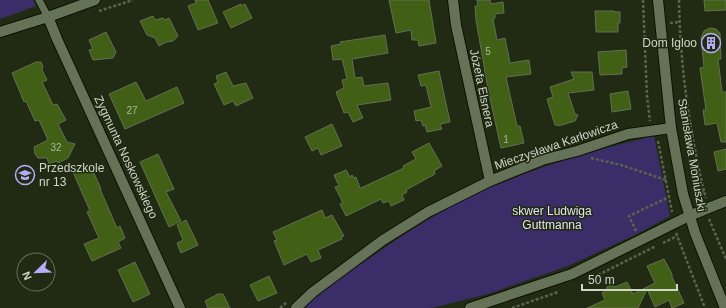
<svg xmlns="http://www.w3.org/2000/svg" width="726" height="308" font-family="Helvetica,sans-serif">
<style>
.green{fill:#3b2d67}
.building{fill:#425f16;stroke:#626f54}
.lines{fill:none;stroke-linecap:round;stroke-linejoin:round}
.service-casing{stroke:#0a1301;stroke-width:9}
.minor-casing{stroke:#0a1301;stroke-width:12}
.tertiary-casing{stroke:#0a1301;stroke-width:12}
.path{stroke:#5a634f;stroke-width:2.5;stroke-dasharray:3 2;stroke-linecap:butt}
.service{stroke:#657257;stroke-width:7}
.minor{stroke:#657257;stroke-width:10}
.tertiary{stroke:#657257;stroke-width:10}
.labels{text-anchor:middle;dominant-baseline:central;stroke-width:3;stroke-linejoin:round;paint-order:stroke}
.number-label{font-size:10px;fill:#abb89b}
.poi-label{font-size:12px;fill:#ced6c7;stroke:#212b14;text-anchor:end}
.street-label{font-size:12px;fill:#ced6c7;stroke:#212b14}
.park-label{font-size:12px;fill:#e4e2f5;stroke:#212b14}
</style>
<rect width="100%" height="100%" fill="#212b14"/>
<path class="green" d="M0,0H33L36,6L0,19Z
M654,136L670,216L635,235L568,266L488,294L452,303L431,308H305C326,286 352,270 377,253C409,231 443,209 478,193C535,167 594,150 654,136Z"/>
<path class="building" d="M195,0H208L218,23L198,30L188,6L196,3Z
M389,0H429L436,43L419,46L418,40H412L411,30L396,33Z
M477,0H490L491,4L503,2L504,13L495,14V18L493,19L497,40L505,38L510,63L529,60L531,74L506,77L517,126H520L524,143L501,148L488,89L476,20L475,6H478Z
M704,0H726V10L705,11Z
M241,4V6L245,4L252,18L231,28L223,12Z
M595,11H614V12H620V23H618V32H596Z
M153,16L155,20L163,18L165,20L169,18L178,36L173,41L166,42L159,46L155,38L147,35L140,21Z
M710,28L716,29L720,33L721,59H718L722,92H726V142H721L717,123L705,125L704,117L703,110H706L700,68L704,67L701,38L704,31Z
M106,32L116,52L113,58L93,60L89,50L93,49L89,40Z
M385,35L388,53L352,59L355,78L362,77L364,86L388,83L391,100L357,105L363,118L353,122L348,112L344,113L336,92L344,88L342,80L347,79L342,59L333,60L331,46L341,44L340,42Z
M626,50L627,67L622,68V74L600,75L598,52Z
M36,62H41L43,67L42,70L47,80L42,82L53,105L57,104L66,120L58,124L67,142L75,144L68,158L58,163L57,161L49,164L47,158H38L35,154L34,147L48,140L39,120L35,121L26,101L24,102L12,73Z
M439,71L450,122L440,124L442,129L427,132L425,125L423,126L421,120L416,121L414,111L431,107L426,85L421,86L418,75Z
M226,72L233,86L246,83L253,98L236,106L233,101L224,105L214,84L218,82L216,76Z
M571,72H592L594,90L568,93L575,114L578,115L575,121L558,126V125H555L547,99L553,97L550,87L574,79Z
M136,82L146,101L177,87L184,103L125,129L109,94Z
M628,91L631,109L612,112L610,94Z
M332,124L342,146L321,155L318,148L312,151L305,137Z
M429,143L442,166L434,171L435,174L406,190L407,192L402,195L404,200L391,206L389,201L383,203L381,199L346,216L340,204L343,203L335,187L339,186L334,175L346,170L350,177L352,175L354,178L356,177L360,188H361L404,168L403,166L416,159L412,152Z
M726,149V169L718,171L714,152Z
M158,154L174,189L166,192L181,221L169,227L140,162Z
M90,164L101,189H100L117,228L120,226L125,238L118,242L121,248L92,261L84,244L99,238L87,212L90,211L73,172Z
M322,210L325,218L332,215L344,236L341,237L342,239L318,250L321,258L311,262L307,254L284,265L274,241L277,240L273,232Z
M186,220L198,245L181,253L177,243L183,240L177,225Z
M664,259L672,274V277L684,303L672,308L669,300L655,307L647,289L638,308H587L605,300L602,293L606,291L607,287L611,285L615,287L627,282L633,294L655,283L647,266Z
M135,262L150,294L133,302L118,270Z
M269,276L277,293L258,301L250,285Z
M223,294L230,308H208L205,301L218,294Z"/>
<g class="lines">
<g class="service-casing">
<path id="service" d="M39,0L48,17"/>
</g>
<g class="minor-casing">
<path id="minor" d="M453,0L456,25L490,181
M48,17L57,39L180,308
M0,32L48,17L95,0
M296,308L313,292L383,240L428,212L490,181L542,160L577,151L628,134L671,128
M470,308L572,274L689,216L726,201"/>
</g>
<g class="tertiary-casing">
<path id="tertiary" d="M658,0L671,128L683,194L695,233L725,308"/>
</g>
<path class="path" d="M643,0L647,96L650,121
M679,0C680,65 689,128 704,191
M99,11L133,0
M670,23L679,22
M658,141L672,212
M591,158L621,165L666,180
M696,194L704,191L706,198
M709,219L726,259
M636,231L629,216L669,197
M676,233L705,308
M663,243L677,236
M598,275L656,246
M280,308L287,302
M512,308L558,292"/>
<use href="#service" class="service"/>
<use href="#minor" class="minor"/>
<use href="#tertiary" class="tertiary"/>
</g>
<defs>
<g id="building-ring" transform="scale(1)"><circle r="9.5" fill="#212b14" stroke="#b8abf7" stroke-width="1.5"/><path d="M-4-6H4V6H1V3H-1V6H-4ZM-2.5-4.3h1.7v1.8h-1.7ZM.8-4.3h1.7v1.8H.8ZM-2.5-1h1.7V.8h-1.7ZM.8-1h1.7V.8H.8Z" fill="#b8abf7"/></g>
<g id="school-ring" transform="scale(1)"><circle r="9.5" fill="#212b14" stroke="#b8abf7" stroke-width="1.5"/><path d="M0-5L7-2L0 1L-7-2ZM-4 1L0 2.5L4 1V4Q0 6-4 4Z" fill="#b8abf7"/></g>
</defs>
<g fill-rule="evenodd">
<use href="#building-ring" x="711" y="43"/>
<use href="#school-ring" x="25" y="175"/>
</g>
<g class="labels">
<g class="number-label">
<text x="488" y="51">5</text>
<text x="132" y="110">27</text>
<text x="506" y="139">1</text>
<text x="56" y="147">32</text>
</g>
<g class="poi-label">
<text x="697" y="43">Dom Igloo</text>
<text x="39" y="168" text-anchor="start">Przedszkole<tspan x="39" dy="14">nr 13</tspan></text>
</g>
<g class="street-label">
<text transform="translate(482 88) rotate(78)">Józefa Elsnera</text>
<text transform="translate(556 145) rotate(-19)">Mieczysława Karłowicza</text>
<text transform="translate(692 155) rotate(80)">Stanisława Moniuszki</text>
<text transform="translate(126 157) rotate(65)">Zygmunta Noskowskiego</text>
</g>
<g class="park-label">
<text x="552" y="211">skwer Ludwiga<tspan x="552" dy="14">Guttmanna</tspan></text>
</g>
</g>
<g transform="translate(36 272) rotate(247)"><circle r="19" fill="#212b14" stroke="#666f5c"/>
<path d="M0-3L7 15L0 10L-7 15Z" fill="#b8abf7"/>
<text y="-6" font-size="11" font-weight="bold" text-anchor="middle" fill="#ced6c7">N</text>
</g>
<path d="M582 284v6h95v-6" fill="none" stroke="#ced6c7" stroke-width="2"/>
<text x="588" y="284" font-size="12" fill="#ced6c7" stroke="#212b14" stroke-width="3" paint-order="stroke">50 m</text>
</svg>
